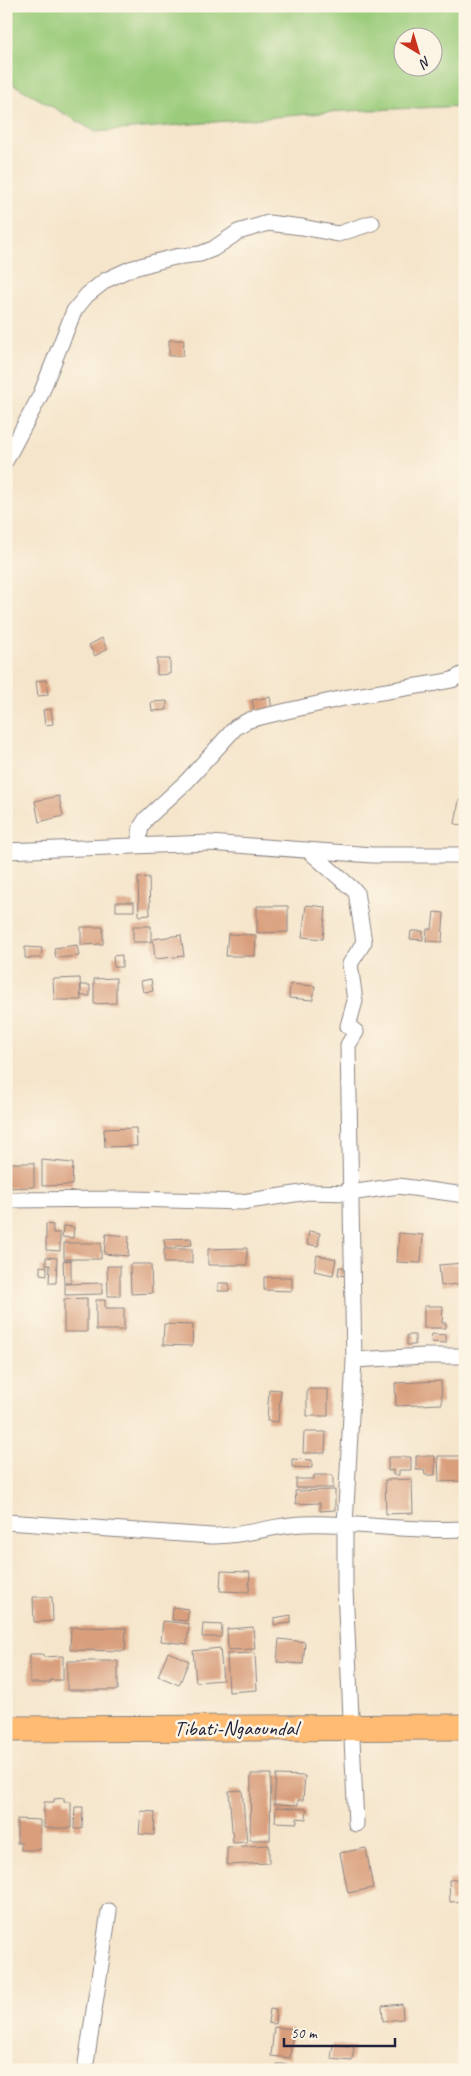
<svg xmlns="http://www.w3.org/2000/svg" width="471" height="2076" font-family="Caveat,sans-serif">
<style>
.green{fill:#9bcc7b;stroke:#5e775b;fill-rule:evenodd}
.building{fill:#d99f7d}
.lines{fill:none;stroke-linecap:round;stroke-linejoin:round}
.minor-casing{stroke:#8c8483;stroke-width:17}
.trunk-casing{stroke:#8c8483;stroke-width:27}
.minor{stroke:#fff;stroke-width:15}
.trunk{stroke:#ffbb71;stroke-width:25}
.labels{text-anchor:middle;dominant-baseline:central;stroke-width:5;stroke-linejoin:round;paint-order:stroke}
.street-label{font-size:21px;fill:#22223b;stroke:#fcf5e5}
</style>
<rect width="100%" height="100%" fill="#fcf5e5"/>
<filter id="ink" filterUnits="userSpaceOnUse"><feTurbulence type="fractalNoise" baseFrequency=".02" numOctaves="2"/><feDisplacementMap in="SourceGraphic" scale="10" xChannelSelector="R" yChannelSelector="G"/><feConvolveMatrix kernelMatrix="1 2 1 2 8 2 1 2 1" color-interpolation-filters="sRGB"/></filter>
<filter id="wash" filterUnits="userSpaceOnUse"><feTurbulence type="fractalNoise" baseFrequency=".0096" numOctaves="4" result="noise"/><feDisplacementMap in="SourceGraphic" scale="20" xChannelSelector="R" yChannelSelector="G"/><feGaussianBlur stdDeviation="1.12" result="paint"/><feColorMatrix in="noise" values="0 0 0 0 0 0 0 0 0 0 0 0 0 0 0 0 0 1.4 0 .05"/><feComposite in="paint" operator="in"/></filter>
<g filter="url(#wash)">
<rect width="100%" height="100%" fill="#f5e5cb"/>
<path class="green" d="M6,6H170L188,11L210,6H465V106L346,111L96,132L6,80ZM404,38H434V68H404Z"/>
<g id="blocks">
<path class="building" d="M169,340H184L183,356H169Z
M102,638L107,649L95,656L89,645Z
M157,659H170V674L157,675Z
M46,680L48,695L38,696L36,681Z
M270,697L272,709L254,711L252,700Z
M167,701V710L152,711L151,702Z
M51,709L53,724L45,725L43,710Z
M59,796L63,816L39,822L35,801Z
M459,800L465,801V829H462V825L455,824Z
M149,877L150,915L139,916L138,878Z
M116,902H134V911H116Z
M306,905L326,907L323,939L302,937Z
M257,906H288V932L257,933Z
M434,912L444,913L442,942L426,941L427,929H432Z
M133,926H151V942H133Z
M81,927H103V944L81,945Z
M411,931H423V940L410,939Z
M228,934L256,935L255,956H226Z
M181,935L184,956L155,959L153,939Z
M77,945L79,956L56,958L54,948Z
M25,947L42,948L41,958H25Z
M122,955V967H114L113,956Z
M80,978L81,1000H54L53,979Z
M116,978V1003L94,1004V979Z
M151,979L153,991L143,992L141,981Z
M290,984L315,986L313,1000L289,998Z
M81,985H90V996H81Z
M136,1128L137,1146L105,1147L104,1129Z
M42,1160L73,1163L72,1185L42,1186Z
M6,1163H34V1187L6,1188Z
M46,1224L53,1225V1233H60V1251L46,1250Z
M63,1226L74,1227L73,1238L62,1237Z
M309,1231L320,1233L318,1246L307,1244Z
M399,1233L423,1235L421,1263L397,1262Z
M106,1234L129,1236L128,1256L104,1254Z
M191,1238L192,1245L165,1247L164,1239Z
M64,1243H101V1259H64Z
M247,1248V1265H208V1249Z
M164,1249H192V1263H164Z
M317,1255L336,1259L333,1275L314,1271Z
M46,1257L57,1258L56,1283H49L50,1265H46Z
M71,1260V1283H64L63,1261Z
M463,1263L465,1283L441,1286L439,1265Z
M130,1264H151L152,1293L131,1294Z
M40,1266L47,1267V1275L40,1274Z
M107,1266H120V1296H108Z
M339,1267L349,1268L348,1276L338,1275Z
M264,1277H292V1291L264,1290Z
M102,1283V1294L65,1295V1284Z
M218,1283H229V1291H218Z
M87,1298V1332H64V1299Z
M96,1300H105V1308H124V1330H96Z
M424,1306H443L442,1323H446V1328H424Z
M164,1324L193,1325L192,1346L163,1345Z
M432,1334L446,1335V1343L431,1342Z
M407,1335H415V1345H407Z
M441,1381L442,1404L396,1406L395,1383Z
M269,1389L281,1390L278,1422L267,1421Z
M307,1389H328V1416H307Z
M304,1432H326L325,1453H303Z
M416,1456H435V1475H425L424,1470H416Z
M438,1456H465V1481L439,1482Z
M388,1457H411V1470H399V1475H393V1470L388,1471Z
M292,1459L312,1460V1468L292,1467Z
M314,1475H333V1488H296V1479H314Z
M412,1479L413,1513L386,1514L385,1480Z
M335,1490V1510L320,1511V1503L296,1504L295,1491Z
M221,1571L250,1572L249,1592L220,1591Z
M33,1597H52L53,1621L34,1622Z
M173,1607L189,1609L187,1621L172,1620Z
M291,1615V1623L274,1625V1618Z
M163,1621L189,1624L187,1644L161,1641Z
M203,1624L222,1625L221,1637H202Z
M71,1627L126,1628L125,1651L70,1650Z
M253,1627L255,1649L228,1650L227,1629Z
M279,1639L305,1642L303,1664L277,1662Z
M220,1648L223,1680L196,1682L193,1651Z
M168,1652L189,1661L179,1685L158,1676Z
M255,1653L257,1690L229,1692L227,1654Z
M30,1654H43V1657L63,1656V1680H50V1683H30Z
M67,1661H118V1690H67Z
M251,1774H271L270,1840H250Z
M276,1775L305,1776L303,1800H298V1805L274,1804Z
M242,1790L247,1842L233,1843L229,1791Z
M64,1798V1802H71V1828H44V1802H54V1799Z
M75,1807H83L82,1829H74Z
M276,1807L307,1809L306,1819L297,1818V1823L275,1822Z
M141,1811L155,1812L154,1835L139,1834Z
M17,1819L40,1820V1850H21V1843H17Z
M269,1845V1863L227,1865V1847Z
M366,1848L373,1888L348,1893L340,1853Z
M465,1879V1901L450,1902L449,1880Z
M402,2004L403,2019L383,2021L382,2006Z
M270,2009L276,2010L275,2024L268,2023Z
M274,2027L293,2029L290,2058L271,2056Z
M333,2044L354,2047L352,2061L331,2059Z
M277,2064H287V2070H277Z"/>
</g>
</g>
<g filter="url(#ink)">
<use href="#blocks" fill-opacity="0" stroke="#8c8483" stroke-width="1"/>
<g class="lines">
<g class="minor-casing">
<path id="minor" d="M6,460L40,396L74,311L87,295L106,280L130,269L155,262L175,257L200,254L213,249L238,232L268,223L302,227L338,234L372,223
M138,844L141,827L146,819L187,781L236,727L249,720L269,715L344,698L436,683L452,680L465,673
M308,850L356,892L364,942L350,964L355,1001L348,1026L356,1032L348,1045L354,1360L345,1525V1589L356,1824
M6,851L209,843L373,855H465
M6,1200L133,1199L242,1202L308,1192L350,1193L398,1186L465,1195
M354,1360L424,1356H465
M6,1522L212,1536C244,1537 272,1525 303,1524C357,1522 411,1532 465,1529
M85,2070L109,1911"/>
</g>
<g class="trunk-casing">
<path id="trunk" d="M6,1729L465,1727"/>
</g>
<use href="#minor" class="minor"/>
<use href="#trunk" class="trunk"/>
</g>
</g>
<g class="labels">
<g class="street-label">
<text x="236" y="1728">Tibati-Ngaoundal</text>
</g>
</g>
<rect width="471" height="2076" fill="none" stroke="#fcf5e5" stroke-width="25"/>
<g transform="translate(418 52) rotate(142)"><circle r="24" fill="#fcf5e5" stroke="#a5a1a1"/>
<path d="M0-4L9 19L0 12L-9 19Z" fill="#c8321e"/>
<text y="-8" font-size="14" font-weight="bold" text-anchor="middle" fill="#22223b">N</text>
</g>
<path d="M284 2038v8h111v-8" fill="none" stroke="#22223b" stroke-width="2.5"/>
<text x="291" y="2038" font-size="15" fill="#22223b" stroke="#fcf5e5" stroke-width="4" paint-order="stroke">50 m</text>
</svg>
